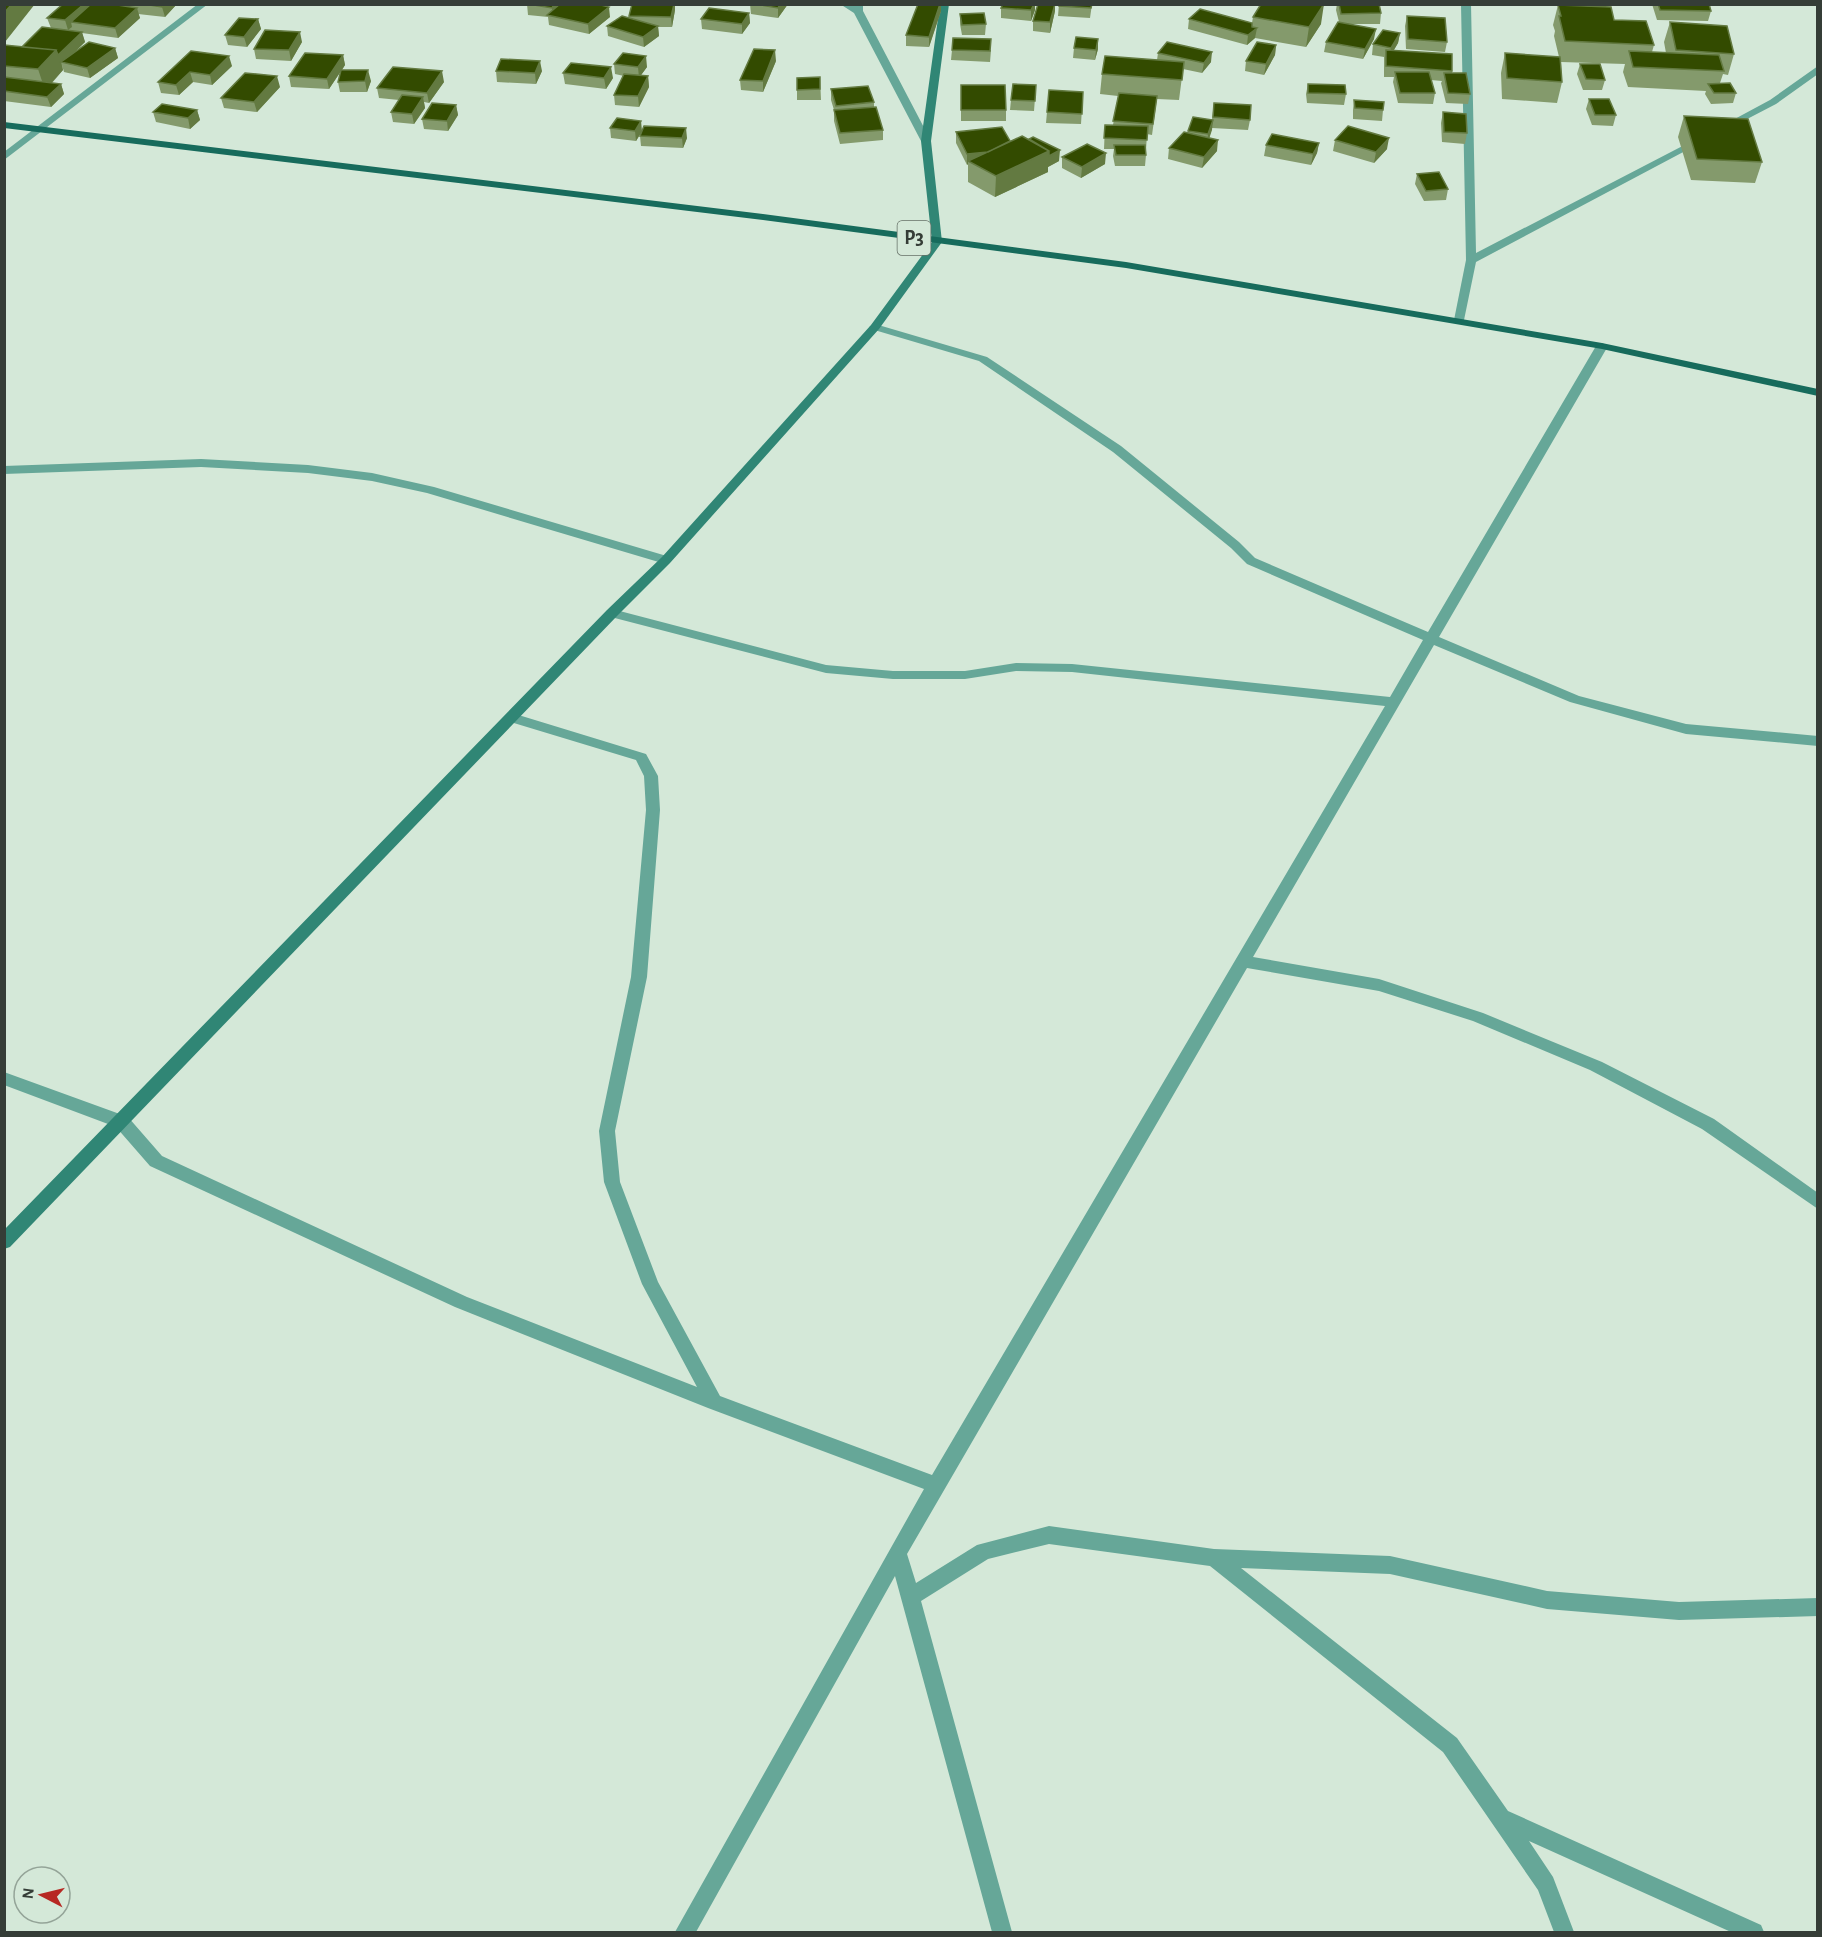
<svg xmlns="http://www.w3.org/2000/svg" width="1822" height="1937" font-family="'Alegreya Sans',sans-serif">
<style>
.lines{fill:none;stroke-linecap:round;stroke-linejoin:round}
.minor{fill:#66a798;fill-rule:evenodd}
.secondary{fill:#308675;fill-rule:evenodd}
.primary{fill:#176b5c;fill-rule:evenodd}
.wall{fill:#849a6c}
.shaded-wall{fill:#637a41}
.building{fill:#334b00;stroke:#637a41;stroke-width:1.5}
.labels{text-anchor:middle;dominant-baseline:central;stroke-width:6;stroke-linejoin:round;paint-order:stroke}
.shield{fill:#d4e8d8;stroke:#657067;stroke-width:1.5}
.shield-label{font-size:20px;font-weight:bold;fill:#353d37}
</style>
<rect width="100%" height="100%" fill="#d4e8d8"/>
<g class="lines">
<path class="minor" d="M198,4H208L4,160V152Z
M840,4H863V11L931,141L929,143L921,141L854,13Z
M1461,4H1471L1476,253L1696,139L1704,141L1476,262L1464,320L1459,323L1454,320L1466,260Z
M1818,66V74L1776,104L1726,130L1718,128L1770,100Z
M875,324L987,357L1121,446L1239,542L1255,558L1428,632L1596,346L1602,343L1608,346L1439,637L1579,696L1686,724L1818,736V746L1686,734L1570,702L1434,645L1253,957L1379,979L1483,1013L1602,1062L1714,1119L1818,1193V1209L1702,1129L1590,1070L1473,1021L1379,991L1247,968L907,1554L916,1583L977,1545L1049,1526L1214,1549L1390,1556L1547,1591L1679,1602L1818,1598V1616L1679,1620L1547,1609L1390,1574L1241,1568L1457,1738L1508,1811L1761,1925L1764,1932H1731L1529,1841L1553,1877L1574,1932H1554L1538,1890L1443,1752L1210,1566L1049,1544L988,1559L921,1601L1012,1932H992L895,1576L696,1932H675L924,1489L708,1408L455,1307L150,1166L116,1127L4,1085V1072L128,1117L162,1156L467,1297L697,1387L642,1284L604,1182L599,1131L631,977L646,810L644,776L636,760L507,721L505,718L512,713L646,754L658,776L660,810L647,977L615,1131L620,1182L658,1282L720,1396L932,1475L1385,706L1072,672L1016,671L965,679H893L826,673L607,616L606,613L612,609L826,665L893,671H965L1016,663L1072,664L1390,697L1423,640L1247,564L1231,548L1113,452L979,361L871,329L869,327Z
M201,459L308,465L372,473L434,487L670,557L672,560L666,564L662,563L427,493L372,481L308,473L201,467L4,474V466Z"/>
<path class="secondary" d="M940,4H949L931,141L942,242L879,329L670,563L617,616L10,1247L4,1249V1230L607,610L662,557L871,325L932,242L921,141Z"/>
<path class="primary" d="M4,122L763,214L1126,262L1602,343L1818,389V396L1602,349L1126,268L763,220L4,128Z"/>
</g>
<path class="wall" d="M63,4L116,5L177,4L165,17L138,14L140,18L118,38L82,33L85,42L74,52L115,48L118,58L90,78L64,72L62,65L63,70L52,83L61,84L64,94L51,107L4,101V45L22,47L51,28L47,18Z
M527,4H597L610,17L589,34L549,25L548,17L528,15Z
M682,4H703L683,5Z
M750,4H788L778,18L751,14Z
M1003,4H1035V10L1031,21L1001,18V8Z
M1038,4H1055V11L1050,33L1033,31V21Z
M1059,4H1092L1090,18L1058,16Z
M1337,4H1379L1381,13L1380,24H1348L1374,39L1363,59L1324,52L1326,42L1339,22L1336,10Z
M1652,4H1709L1711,11L1708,21L1657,20Z
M1558,5L1614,20L1654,45L1652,52L1666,53L1664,42L1670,22L1734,54L1728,75L1723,74L1720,83L1736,93L1733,103L1711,104L1705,94L1706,91L1628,87L1623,72L1625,64L1561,62L1562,82L1557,103L1502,99L1501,73L1505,53L1559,57L1554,36L1555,31L1553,25Z
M675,10L672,27H658L659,36L644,47L608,36L607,26L629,18V16Z
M941,11L929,47L906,46V35Z
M749,13L750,23L742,34L702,29L701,19Z
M960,14L986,24L985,35H962L960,24Z
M1407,16L1447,42L1445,52L1406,49L1405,26Z
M1253,17L1321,24L1306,47L1255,38L1247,45L1188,29L1189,19L1252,23Z
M258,19L261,29L247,47L228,45L225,35Z
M1400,33L1398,43L1394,50L1452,71V73L1470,94L1468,104L1446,103L1441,83L1442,81L1431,80L1435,93L1433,104L1398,103L1393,82L1394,77H1384V57L1372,55L1373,44Z
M1098,39V49L1095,60L1073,58L1074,48Z
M302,42L291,61L256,59L254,49Z
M1276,45L1275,55L1264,75L1245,71L1246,61Z
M952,50H991L990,62L951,60Z
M191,51L232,66L212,85L193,82L179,95L161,93L158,82Z
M1158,53L1211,62L1202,73L1183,69L1179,100L1157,99L1152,135L1147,134L1146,150H1145L1146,155L1145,166H1115L1113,156L1114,149H1104L1105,125H1113L1118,96L1100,94L1102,74L1157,60Z
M343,55L345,65L342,70L371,81L367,92H340L338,82L341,71L329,89L291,87L289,76Z
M776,61L763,92L741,90L740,80Z
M614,64L647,67L640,76H648L649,87L639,107L615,105L614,95L624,76L615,74Z
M1580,64L1605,80L1602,90H1583L1577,74Z
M496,71H542L536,84L497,82Z
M563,73L613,78L606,89L565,84Z
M820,77L821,100H797V78Z
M444,82L429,103L424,102L425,108L414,124L393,122L391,112L399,100L379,98L377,88Z
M1308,84L1346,94L1344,105L1307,103L1306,94Z
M961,85L1006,110V121H961Z
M1036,85L1034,111L1010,110L1011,100Z
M280,87L257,112L224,108L221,98Z
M831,89L874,102V107L883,130V140L840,144L834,121V110L831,100Z
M1083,92L1081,124L1046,123L1047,112Z
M1589,99L1616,115L1613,126L1592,125L1586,109Z
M1354,100L1383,110L1382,121L1353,119V110Z
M1214,103L1250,120L1248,130L1212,128L1209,138L1217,151L1202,168L1168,159L1169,148L1188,133V131L1212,119Z
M456,105L458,115L448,131L424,129L422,119Z
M197,110L200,120L190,129L156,122L153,112Z
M1443,112L1467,133L1465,144L1442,142L1441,123Z
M1684,116L1762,162L1755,183L1691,180L1678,137Z
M610,128L642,131L687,138L683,148L641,146L640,136L641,133L636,141L611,138Z
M956,132L1010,141L1059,161L1048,167V172L995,197L968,182V164L967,165L956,143Z
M1335,140L1387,149L1374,163L1333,151Z
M1319,143L1317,153L1311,165L1264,156L1266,145Z
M1062,157L1105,164L1081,178L1062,168Z
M1417,174L1448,189L1446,200L1424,201L1415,184Z"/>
<path class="shaded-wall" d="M12,4H35L5,42L4,13Z
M84,4H90L92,10L71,22L72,27L68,30L65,20Z
M164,4H177L165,17L162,7Z
M554,4H564L553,16L552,8Z
M674,4H675V10L672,27L671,17Z
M780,4H788L778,18V8Z
M940,4H941V11L929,47V37Z
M1034,4H1035V10L1031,21V10Z
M1055,4V11L1050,33V22Z
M1324,4L1321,24L1306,47L1309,27Z
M609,7L610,17L589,34L588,24Z
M137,8L140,18L118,38L115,28Z
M749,13L750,23L742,34V24Z
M258,19L261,29L247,47L244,37Z
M658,26L659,36L644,47L643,37Z
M1257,28L1255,38L1247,45L1248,35Z
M1376,29L1374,39L1363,59L1365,49Z
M82,32L85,42L64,63L61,62L63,70L45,90L38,69L56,50Z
M300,32L302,42L291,61L289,50Z
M1400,33L1398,43L1389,58L1391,48Z
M1098,39V49L1095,60L1096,50Z
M1276,45L1275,55L1264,75L1266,64Z
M115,48L118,58L90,78L87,68Z
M775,50L776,61L763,92V81Z
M1212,52L1211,62L1202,73L1204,63Z
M343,55L345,65L329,89L327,79Z
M229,56L232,66L212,85L210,75Z
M646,56L647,67L639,78L638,67Z
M540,61L542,71L536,84L535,73Z
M611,67L613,78L606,89L604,78Z
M368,70L371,81L367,92L365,81Z
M442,71L444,82L429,103L427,93Z
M190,72L193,82L179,95L176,85Z
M277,76L280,87L257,112L254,102Z
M648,76L649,87L639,107L638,96Z
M61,84L64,94L51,107L47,97Z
M423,97L425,108L414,124L412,114Z
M456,105L458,115L448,131L447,121Z
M197,110L200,120L190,129L188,118Z
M1213,120L1212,130L1207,145L1208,134Z
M641,121L642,131L636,141L635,131Z
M686,128L687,138L683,148L682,138Z
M1389,138L1387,149L1374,163L1376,152Z
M1218,140L1217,151L1202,168L1204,157Z
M1319,143L1317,153L1311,165L1313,154Z
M1013,148L968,161V164L967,165V154Z
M1060,150L1059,161L1048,167V172L995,197L996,176L1049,151Z
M1106,153L1105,164L1081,178L1082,167Z"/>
<path class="building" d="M4,4H12L4,13Z
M63,4H84L65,20L47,18Z
M91,4H111L137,8L115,28L71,22Z
M143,4H164L162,7Z
M528,4H554L552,8Z
M560,4H597L609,7L588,24L547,15Z
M632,4H674L671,17L629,16Z
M755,4H780L778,8Z
M918,4H940L929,37L906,35Z
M1003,4H1034L1031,10L1001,8Z
M1038,4H1055L1050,22L1033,21Z
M1059,4H1092L1091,8L1059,6Z
M1261,4H1324L1309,27L1253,17Z
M1339,4H1379L1381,13L1341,14Z
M1658,4H1709L1711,11L1660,10Z
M1558,5L1611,7L1614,20L1646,21L1654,45L1565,41L1559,16H1561Z
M709,8L749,13L742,24L701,19Z
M1200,9L1252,23V27L1257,28L1248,35L1189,19Z
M984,13L986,24L962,25L960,14Z
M622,16L658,26L643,37L607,26Z
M1407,16L1445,18L1447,42L1408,39Z
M239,18L258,19L244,37L225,35Z
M1338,22L1376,29L1365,49L1326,42Z
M1670,22L1727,26L1734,54L1676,50Z
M42,27L82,32L58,55L56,50L22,47Z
M265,30L300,32L289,50L254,49Z
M1383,30L1400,33L1391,48L1373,44Z
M1076,37L1098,39L1096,50L1074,48Z
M953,38L991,39L990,51L952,50Z
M89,42L115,48L87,68L61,62Z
M1167,42L1212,52L1204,63L1158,53Z
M1257,42L1276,45L1266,64L1246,61Z
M4,45L56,50L38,69L4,66Z
M754,49L775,50L763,81L740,80Z
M1386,50L1452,54V71L1386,66Z
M191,51L229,56L210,75L190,72L176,85L158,82Z
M1629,51L1719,55L1724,71L1633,67Z
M305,53L343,55L327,79L289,76Z
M623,53L646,56L638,67L614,64Z
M1505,53L1560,57L1562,82L1507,78Z
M1105,56L1184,62L1182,80L1102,74Z
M501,59L540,61L535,73L496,71Z
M571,63L611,67L604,78L563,73Z
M1580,64H1600L1605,80L1586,79Z
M393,67L442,71L427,93L377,88Z
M341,70H368L365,81L338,82Z
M1395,72H1429L1435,93H1400Z
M245,73L277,76L254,102L221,98Z
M1444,73H1466L1470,94L1448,93Z
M624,74L648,76L638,96L614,95Z
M4,77L61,84L47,97L4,91Z
M820,77V89L797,90V78Z
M1730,83L1736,93H1714L1708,84Z
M1013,84L1036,85L1035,101L1011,100Z
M1308,84L1345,85L1346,94L1308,93Z
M961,85H1005L1006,110H961Z
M868,86L874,102L836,106L831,89Z
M1049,90L1083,92L1082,114L1047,112Z
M1119,93L1157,96L1153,124L1113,121Z
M402,95L423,97L412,114L391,112Z
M1589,99H1609L1616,115H1595Z
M1354,100L1384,102L1383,110L1355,108Z
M432,103L456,105L447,121L422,119Z
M1214,103L1251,105L1250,120L1213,117Z
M162,104L197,110L188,118L153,112Z
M876,107L883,130L840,133L834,110Z
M1443,112L1466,114L1467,133L1444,132Z
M1684,116L1748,119L1762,162L1697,159Z
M1193,117L1213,120L1208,134L1188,131Z
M617,118L641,121L635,131L610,128Z
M1105,125L1148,126L1147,140L1104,138Z
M644,126L686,128L682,138L640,136Z
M1348,126L1389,138L1376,152L1335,140Z
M1002,127L1010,141L988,152L967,154L956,132Z
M1184,132L1218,140L1204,157L1169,148Z
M1272,134L1319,143L1313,154L1266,145Z
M1022,136L1049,151L996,176L968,161Z
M1033,137L1060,150L1049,156V151L1029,139Z
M1087,144L1106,153L1082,167L1062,157Z
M1114,145H1145L1146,155H1116Z
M1439,172L1448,189L1426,191L1417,174Z"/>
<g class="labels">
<rect class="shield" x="897.5" y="221" width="33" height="34" rx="4.5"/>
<g class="shield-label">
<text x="914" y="238">P3</text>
</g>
</g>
<rect width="1822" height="1937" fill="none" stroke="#353d37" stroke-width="12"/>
<g transform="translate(42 1895) rotate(277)"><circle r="28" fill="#d4e8d8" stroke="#94a498" stroke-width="1.5"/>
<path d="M0-4.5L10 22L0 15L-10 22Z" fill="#b72823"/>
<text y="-9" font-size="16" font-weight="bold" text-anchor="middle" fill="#353d37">N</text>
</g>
</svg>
